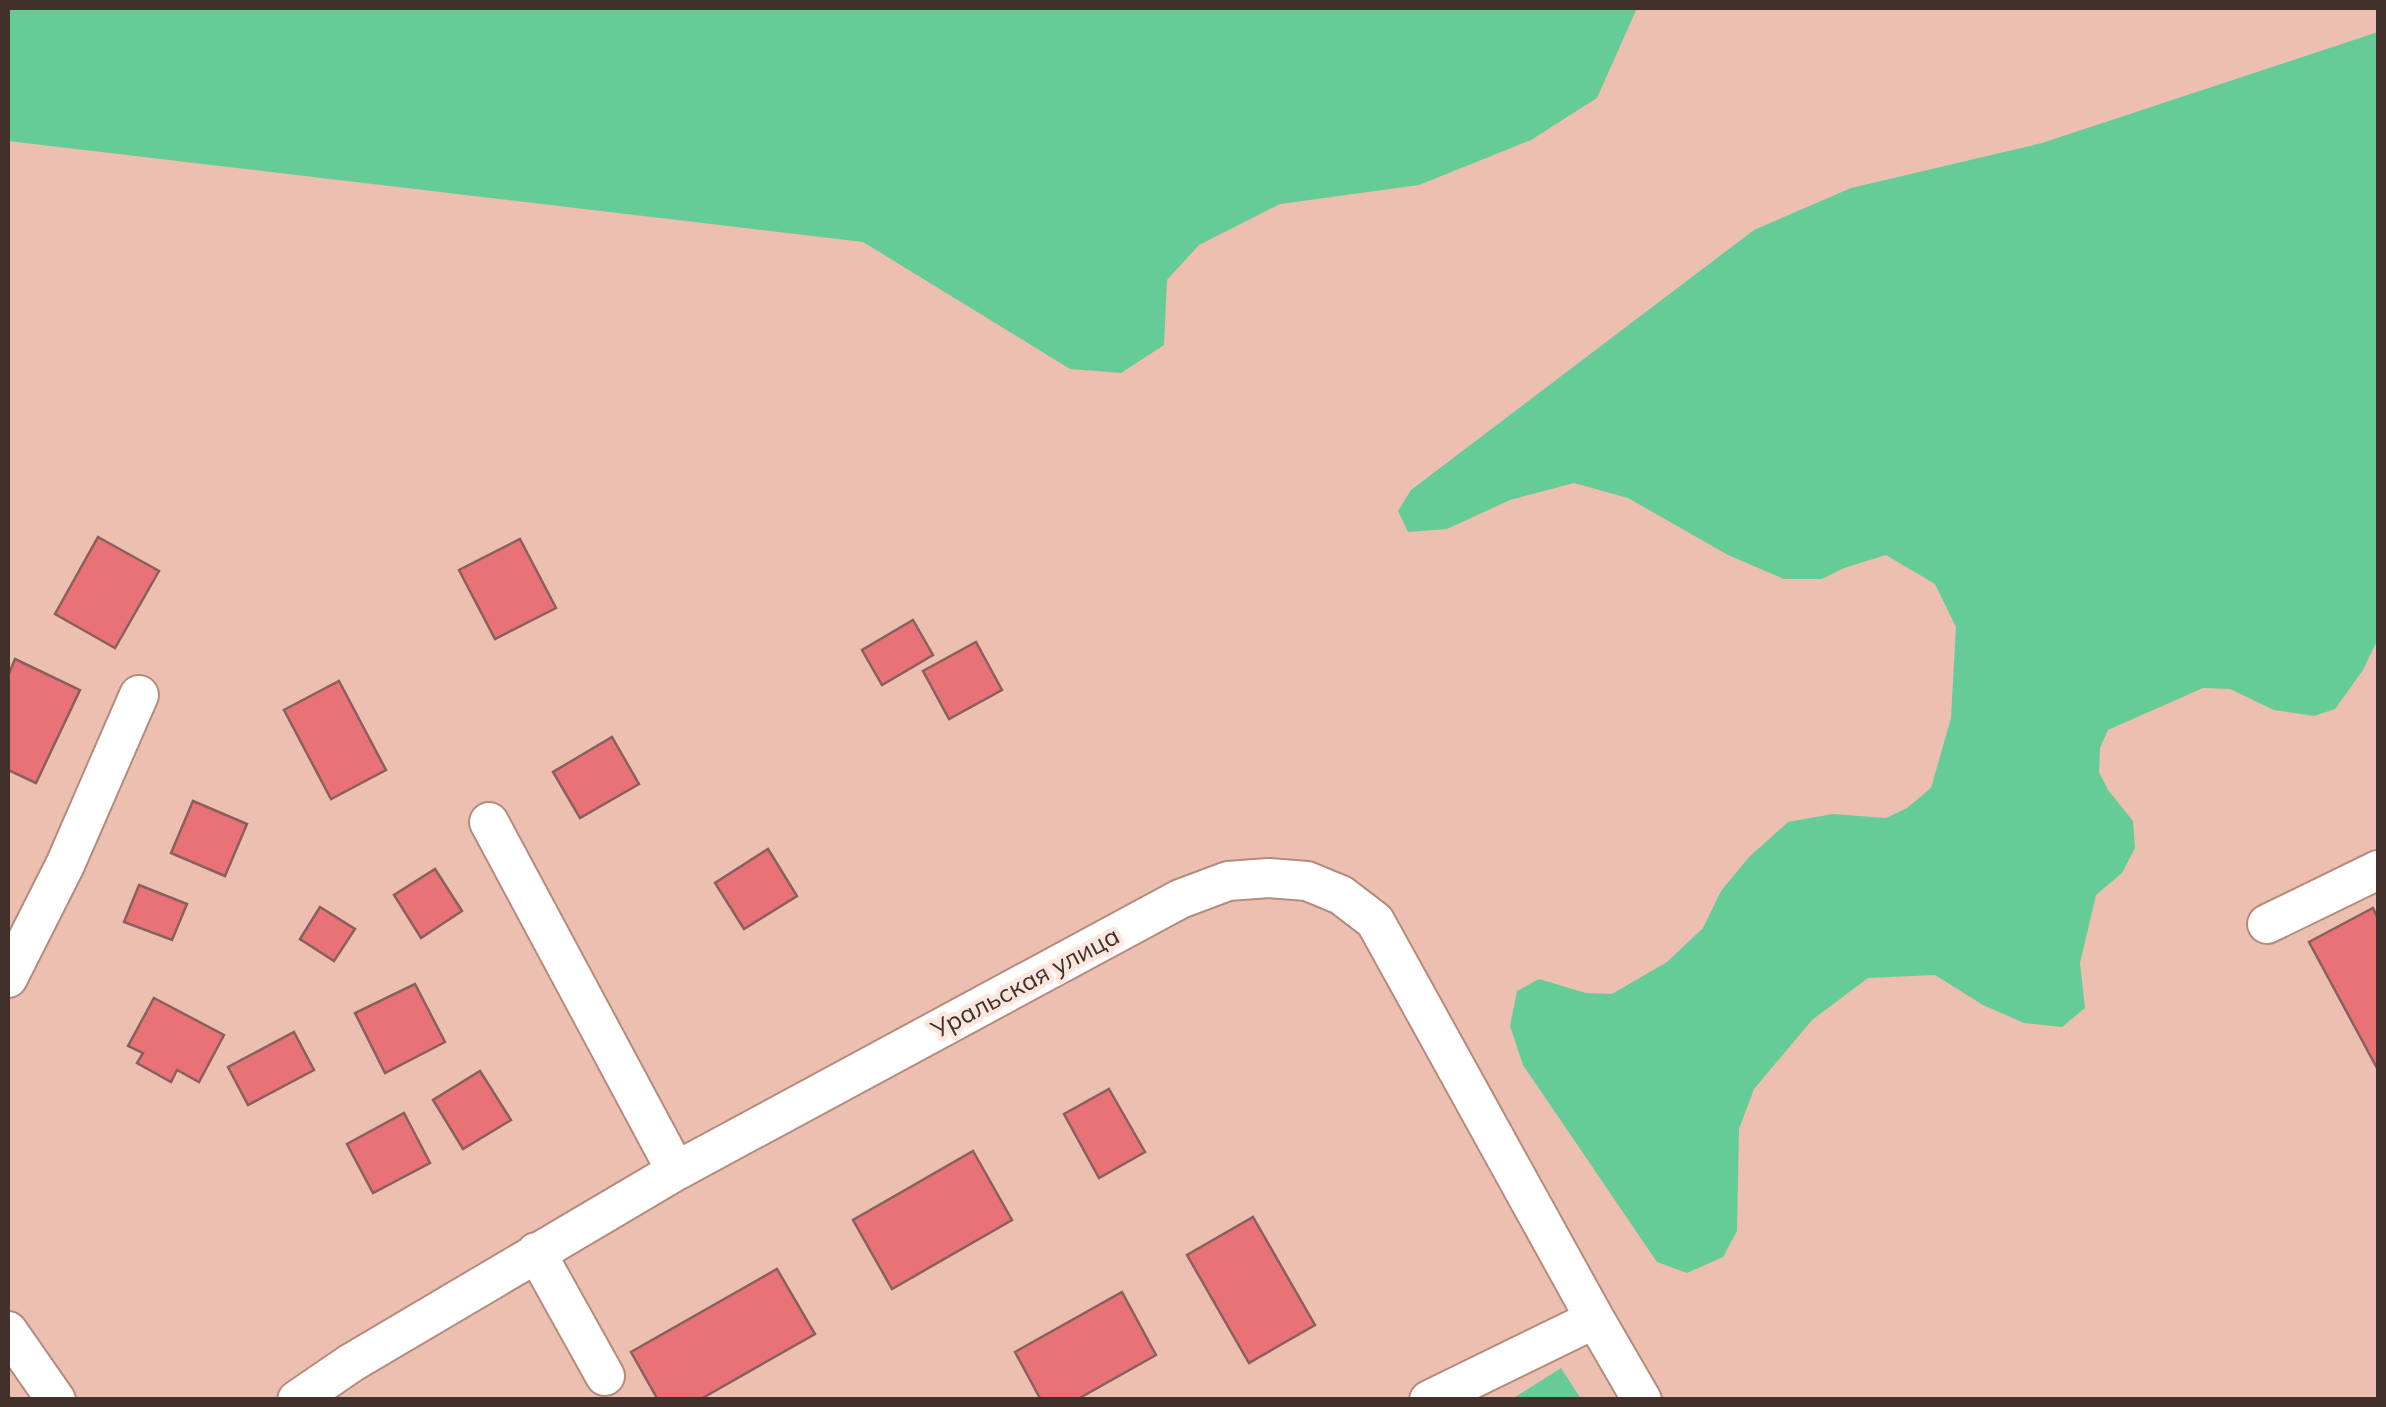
<svg xmlns="http://www.w3.org/2000/svg" width="2386" height="1407" font-family="Mulish,sans-serif">
<style>
.green{fill:#65cc97}
.building{fill:#e97277;stroke:#895f5f;stroke-width:2.5}
.lines{fill:none;stroke-linecap:round;stroke-linejoin:round}
.minor-casing{stroke:#b58b7d;stroke-width:42}
.minor{stroke:#fff;stroke-width:38}
.labels{text-anchor:middle;dominant-baseline:central;stroke-width:9;stroke-linejoin:round;paint-order:stroke}
.street-label{font-size:25px;fill:#42302b;stroke:#fde6de}
</style>
<rect width="100%" height="100%" fill="#ecbfb1"/>
<path class="green" d="M8,8H1637L1597,98L1531,140L1419,185L1280,204L1199,245L1167,280L1164,345L1121,373L1070,369L863,242L8,141Z
M2378,32V639L2363,670L2335,709L2314,716L2274,710L2230,689L2203,688L2108,730L2100,748L2099,772L2108,790L2133,821L2135,848L2122,873L2096,895L2080,963L2085,1008L2062,1027L2024,1023L1983,1005L1935,975L1868,978L1812,1020L1754,1089L1739,1129L1737,1231L1723,1257L1687,1273L1657,1262L1523,1065L1510,1026L1517,991L1539,979L1586,993L1612,994L1667,962L1703,928L1721,891L1749,857L1788,822L1833,814L1886,818L1907,808L1931,788L1951,718L1956,627L1935,584L1886,555L1844,568L1822,579H1784L1728,555L1628,498L1574,483L1510,500L1447,529L1408,532L1398,511L1411,490L1754,230L1851,188L2042,143Z
M1561,1368L1581,1399H1512Z"/>
<path class="building" d="M98,537L159,571L115,648L55,614Z
M520,539L556,608L495,639L459,570Z
M913,620L933,655L882,685L862,650Z
M976,642L1002,690L949,719L923,671Z
M15,659L80,690L36,783L8,770V676Z
M339,681L386,770L331,799L284,710Z
M612,737L639,784L580,818L553,772Z
M193,801L247,824L225,876L171,853Z
M768,849L797,896L744,929L715,883Z
M435,869L462,911L421,938L394,895Z
M139,885L187,904L172,940L124,922Z
M320,907L355,929L334,961L300,939Z
M2373,908L2378,919V1070L2309,942Z
M415,984L445,1042L385,1073L355,1013Z
M154,998L224,1035L199,1082L177,1070L171,1082L137,1063L143,1053L128,1046Z
M294,1032L314,1070L248,1105L228,1067Z
M480,1071L511,1120L463,1149L433,1100Z
M1109,1089L1145,1152L1099,1178L1064,1114Z
M404,1113L430,1163L373,1193L347,1144Z
M973,1151L1012,1220L892,1289L853,1220Z
M1253,1217L1315,1325L1249,1363L1187,1255Z
M777,1269L815,1334L699,1400H658L631,1352Z
M1122,1292L1156,1355L1076,1400H1041L1015,1352Z"/>
<g class="lines">
<g class="minor-casing">
<path id="minor" d="M489,822L676,1171
M2267,924L2378,870
M8,978L65,865L139,695
M536,1252L605,1376
M8,1331L56,1400
M297,1400L351,1363L676,1171L1180,899L1228,881L1269,878L1307,881L1341,895L1375,921L1595,1319L1642,1400
M1429,1400L1595,1319"/>
</g>
<use href="#minor" class="minor"/>
</g>
<g class="labels">
<g class="street-label">
<text transform="translate(1025 982) rotate(-28)">Уральская улица</text>
</g>
</g>
<rect width="2386" height="1407" fill="none" stroke="#42302b" stroke-width="20"/>
</svg>
